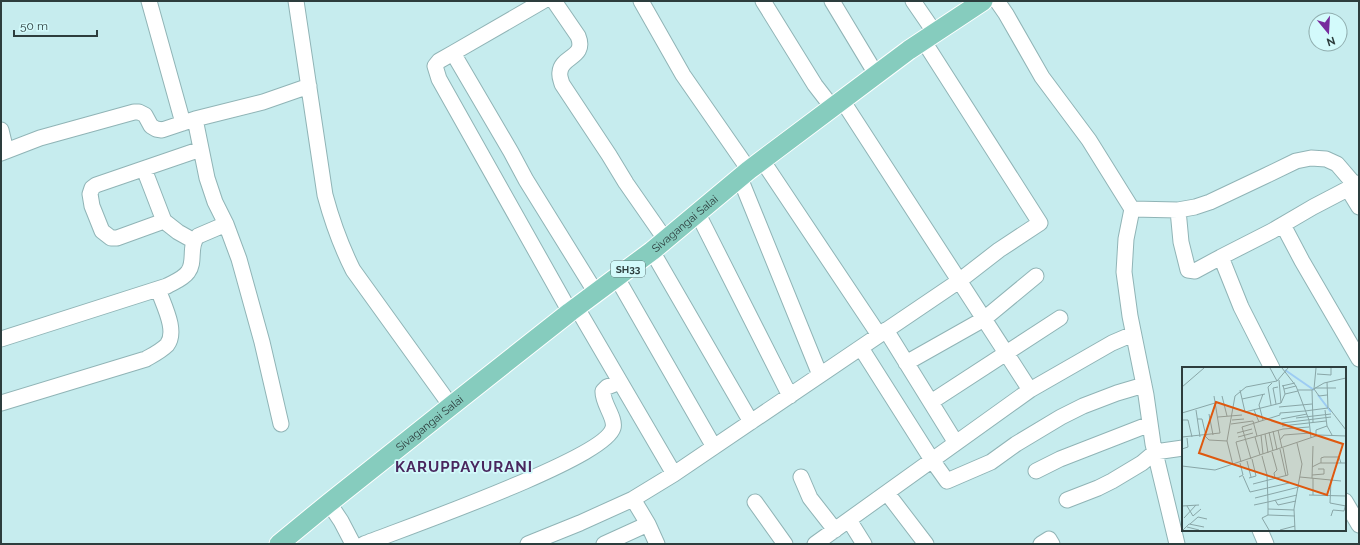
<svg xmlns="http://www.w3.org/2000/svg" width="1360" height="545" font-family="Raleway,sans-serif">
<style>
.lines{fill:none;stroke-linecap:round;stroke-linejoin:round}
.minor-casing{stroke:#90b4b6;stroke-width:17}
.major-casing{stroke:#fff;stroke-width:21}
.minor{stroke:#fff;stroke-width:15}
.major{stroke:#86ccbe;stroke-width:19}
.labels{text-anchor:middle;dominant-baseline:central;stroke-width:3.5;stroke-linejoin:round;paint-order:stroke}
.shield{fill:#d3fafb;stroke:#5f7676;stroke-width:1}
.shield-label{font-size:10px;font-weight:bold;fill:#2d3d3d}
.street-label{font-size:11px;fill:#2d3d3d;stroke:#d3fafb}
.district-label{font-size:15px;font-weight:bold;letter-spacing:1px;fill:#4a275e;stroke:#d3fafb}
.inset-river{fill:none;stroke:#9dccf3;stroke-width:2}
.inset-road{fill:none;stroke:#89a6a7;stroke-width:1}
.view{fill:#df580e;fill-opacity:0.15;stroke:#df580e;stroke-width:2}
.inset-edge{fill:none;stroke:#2d3d3d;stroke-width:2}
</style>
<rect width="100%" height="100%" fill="#c6ecee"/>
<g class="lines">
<g class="minor-casing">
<path id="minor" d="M149,1L183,123
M296,1L325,195C332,221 341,246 353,270L451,406
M543,1L453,53L439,61L435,66L439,79L570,312
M554,1L578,36C587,58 561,56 560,72C559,76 561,80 562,84L609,155L626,183L665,239
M641,1L683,75L749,170
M763,1L815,85L832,107
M832,1L876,74
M913,1L935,33
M997,1L1006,14L1042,77L1089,140L1132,209L1126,239L1124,272L1130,316L1146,395L1153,444L1177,544
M453,53L511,152L526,180L596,293
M195,119L207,178L215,202L226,224L239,259L262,342L281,424
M1,130L6,151
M1,153L40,138L134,112H139L145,115L151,126L156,129L162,130L195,119L263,102L309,86
M762,160L879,335
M144,169L164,221L178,232L194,241
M740,178L820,375
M1348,189L1359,207
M1132,209L1178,210L1195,207L1210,202L1265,176L1296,161L1311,158L1326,159L1337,164L1355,185
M1178,210L1181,242L1188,270L1195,271L1221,257
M698,214L790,396
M164,221L117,238H111L102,231L92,206L90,194L92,188L96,185L201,149
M1283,225L1302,261L1359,359
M652,251L751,422
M617,278L714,447
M577,308L674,474
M886,330L956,443
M1,339L167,286C174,282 183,279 188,272C196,262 188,245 198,236L226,224
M861,348L932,460L947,481L991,462L1016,444L1061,417L1083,406L1117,393L1144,385
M906,363L984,319L1036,276
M1272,368L1241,307L1221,257L1272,231L1313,207L1359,183
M1030,390L1112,343L1133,334
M931,402L1060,318
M1,403L146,359C153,355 161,351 167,345C178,331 163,304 158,289
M1036,471L1060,459L1150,424
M801,477L810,498L835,530
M887,493L926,544
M633,499L648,524L657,544
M1067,500L1098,488L1112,481L1142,463L1155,452L1183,448
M1345,501L1359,525
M755,502L785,544
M329,503L341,521L353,544
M849,520L864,544
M1260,530L1266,544
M364,544C402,529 604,459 613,428C616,418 602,403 603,391L607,387L620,382
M528,544L580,523L633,499L674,474L959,281L999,250L1040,223L923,40
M604,544L648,524
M815,544L1030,390L842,100
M1041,544L1049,539L1052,544"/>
</g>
<g class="major-casing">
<g id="major">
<path id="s1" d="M279,544L329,503L451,406L570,312L652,251L749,170L909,50L983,1"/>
</g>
</g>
<use href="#minor" class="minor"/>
<use href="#major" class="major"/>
</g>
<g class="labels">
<rect class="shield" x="611" y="261" width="34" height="16" rx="3"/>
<g class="shield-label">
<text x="628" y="269">SH33</text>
</g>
<g class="street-label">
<text stroke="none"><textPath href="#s1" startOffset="517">Sivagangai Salai</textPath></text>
<text stroke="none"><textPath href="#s1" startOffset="193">Sivagangai Salai</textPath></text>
</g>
<g class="district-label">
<text x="464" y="467">KARUPPAYURANI</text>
</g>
</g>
<g transform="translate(1182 367)">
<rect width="164" height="164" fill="#c6ecee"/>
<path class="inset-river" d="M103,3L132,23M136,28L149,45"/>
<path class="inset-road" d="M88,1L95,14M100,1L114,19L127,53L129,71M134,1L132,22L137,29L145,28M135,7L149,8V1M100,19L113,16M0,20L22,1M133,21H154M102,22L114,19M58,23L63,45L99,36L97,13M116,23H130L142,16L164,11M130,23L131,55M81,27L77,38L81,53M103,27L116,24M40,29L45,49M60,32L83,27M99,36L103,27L101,18M94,37L91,21L96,20M89,38L86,20L90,16M97,40L130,37M147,41L164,63M14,43L18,70M72,43L77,55M143,43L145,59L150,68M123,44L146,41L145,15M0,46L33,36M27,47L31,68M36,50L60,48M114,51L149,47M15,52H20L24,69M99,52L125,47M0,53H6L10,70M50,53L62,52M100,56L149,50M49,57L71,54L75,69M100,59L144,54M96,63L100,81M91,64L95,83M87,65L91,84M55,66L70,62M83,67L86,86M79,68L81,87M23,69L27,73L45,74M134,69V63L145,59M0,70L38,66L32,29M56,70L71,66M73,70L78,88M98,73L102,68L128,66M0,82L6,80L5,71M98,82L104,109M90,85L95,103L92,106L93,111M80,89L85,108L86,135L115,128M69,92L60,60L98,48V46L123,44M65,94L69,110M59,95L54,75L101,62L127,60M139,96V91L142,90H157L159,96M51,98L45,74L53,29L64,20L95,14L106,1M0,99L33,103L137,68L164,69M130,100L138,96H164M130,108L142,107V102H136M61,109L68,125L107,116M57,110L61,108L58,96M118,110L159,114M67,111L74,109L70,92M130,111L131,79M149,113L148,136L164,139M71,117L106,108L101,81M127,128L164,129M131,128V111M73,131L117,120M93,133L96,138L114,134M72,138L86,135V148L113,149M0,139L17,138M5,139L11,149L19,142M86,142L112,143M86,148L80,151L87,163M149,149L151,143L162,144L164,136M2,151L14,138M8,157L16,150L25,152M5,160L17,163M1,163L7,157L22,160M98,163L113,159M113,163L112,142L120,97L115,76"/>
<path class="view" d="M34,35L161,77L145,128L17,86Z"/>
<rect width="164" height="164" class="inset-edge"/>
</g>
<rect width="1360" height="545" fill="none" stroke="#2d3d3d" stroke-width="4"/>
<g transform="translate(1328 32) rotate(162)"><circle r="19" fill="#d3fafb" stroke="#91aeaf"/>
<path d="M0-3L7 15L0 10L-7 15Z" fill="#772c9e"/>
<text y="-6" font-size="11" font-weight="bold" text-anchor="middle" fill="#2d3d3d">N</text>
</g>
<path d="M14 30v6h83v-6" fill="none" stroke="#2d3d3d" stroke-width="2"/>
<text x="20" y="30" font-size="12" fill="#2d3d3d" stroke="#d3fafb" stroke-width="3" paint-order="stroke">50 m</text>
</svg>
